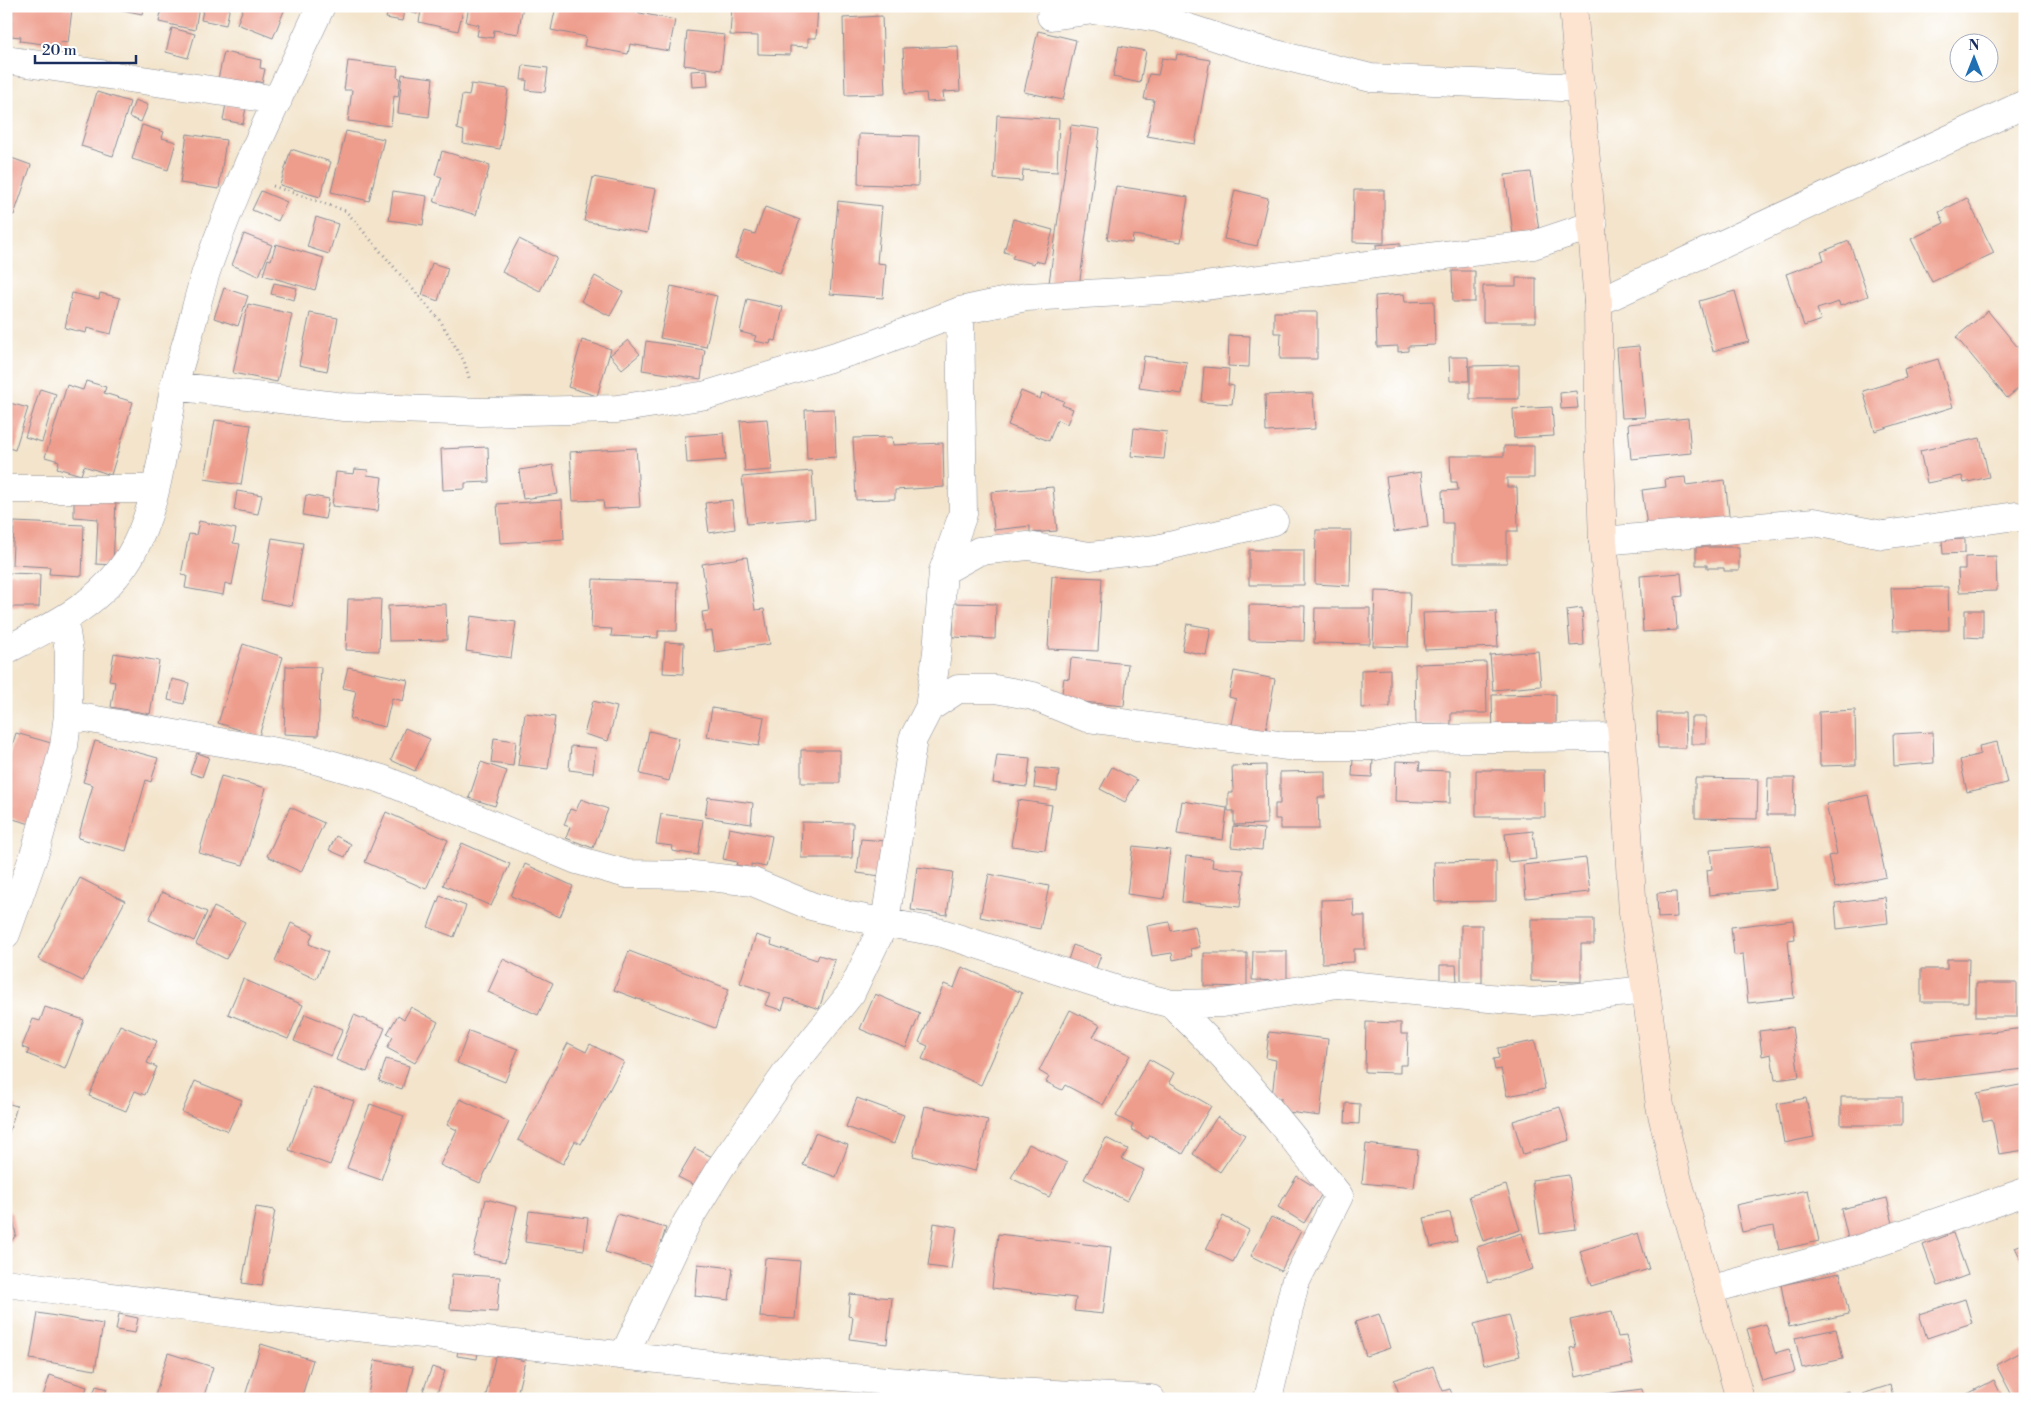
<svg xmlns="http://www.w3.org/2000/svg" width="2031" height="1405" font-family="'Libre Bodoni',serif">
<style>
.building{fill:#ee9c8b}
.lines{fill:none;stroke-linecap:round;stroke-linejoin:round}
.street-casing{stroke:#878a94;stroke-width:29}
.secondary-casing{stroke:#878a94;stroke-width:29}
.path{stroke:#878a94;stroke-width:3;stroke-dasharray:1 4;stroke-linecap:butt}
.street{stroke:#fff;stroke-width:28}
.secondary{stroke:#fde4d1;stroke-width:28}
</style>
<rect width="100%" height="100%" fill="#fff"/>
<filter id="ink" filterUnits="userSpaceOnUse"><feTurbulence type="fractalNoise" baseFrequency=".02" numOctaves="2"/><feDisplacementMap in="SourceGraphic" scale="10" xChannelSelector="R" yChannelSelector="G"/><feConvolveMatrix kernelMatrix="1 2 1 2 8 2 1 2 1" color-interpolation-filters="sRGB"/></filter>
<filter id="wash" filterUnits="userSpaceOnUse"><feTurbulence type="fractalNoise" baseFrequency=".0096" numOctaves="4" result="noise"/><feDisplacementMap in="SourceGraphic" scale="20" xChannelSelector="R" yChannelSelector="G"/><feGaussianBlur stdDeviation="1.12" result="paint"/><feColorMatrix in="noise" values="0 0 0 0 0 0 0 0 0 0 0 0 0 0 0 0 0 1.4 0 .05"/><feComposite in="paint" operator="in"/></filter>
<g filter="url(#wash)">
<rect width="100%" height="100%" fill="#f3e4cb"/>
<g id="blocks">
<path class="building" d="M13,6H65V8L72,9L68,43L60,42L59,46L20,41L21,37L10,36Z
M113,6H144L142,14L113,8Z
M162,6H199L195,30L159,22Z
M204,6H230L226,25L201,20Z
M244,6H286L273,38L237,24Z
M385,6H419L417,14L404,11L402,21L386,18L389,8Z
M422,6H464L458,31L419,22Z
M469,6H523L518,34L494,30L493,38L477,36L479,25L466,22Z
M556,6H636L635,12L675,20L669,51L630,44L628,54L584,46L586,37L551,30Z
M732,6H818L816,38H808V47L790,46V55L758,54V36L730,35Z
M921,6H940V8H921Z
M882,16L885,94L845,95L843,18Z
M172,28L195,34L188,58L166,52Z
M687,31L725,35L721,70L684,65Z
M1038,31L1076,40L1063,100L1024,92Z
M958,46L960,91L943,92L944,101L927,102L926,93L905,94L903,48Z
M1119,46L1146,51L1140,83L1113,77Z
M224,52L261,60L260,68L265,69L262,83L256,81L255,86L218,79Z
M1177,54L1210,60L1195,144L1147,136L1154,100L1144,99L1149,74L1158,75L1162,58L1176,60Z
M348,61L398,67L397,77L400,78L398,97L394,96L391,126L348,121L352,90H344Z
M523,65L548,68L545,92L526,90L527,80H521Z
M707,70L708,86L692,87L691,71Z
M402,74L433,78L429,117L398,113Z
M471,84L508,89L500,149L463,143L464,131L457,129L462,95L469,96Z
M97,92L130,102L113,156L81,146Z
M135,100L148,105L141,122L129,117Z
M226,104L246,107L243,124L223,120Z
M997,115L1059,119L1057,172L1023,170L1022,181L994,179Z
M142,125L164,132L162,138L176,142L168,170L132,159Z
M1071,125L1100,129L1079,287L1049,283Z
M346,131L384,139L369,201L331,192Z
M187,134L226,140L219,189L180,183Z
M859,134L919,136L918,186L858,184Z
M291,149L331,162L320,197L280,185Z
M442,151L490,165L476,215L434,202L442,177L435,175Z
M6,156L31,165L14,215L6,212Z
M1531,172L1539,231L1513,234L1505,175Z
M593,177L656,189L647,233L584,221Z
M1116,186L1188,197L1181,242L1133,235L1132,243L1107,239Z
M1235,190L1268,198L1257,246L1224,239Z
M1354,190H1384V243L1353,242Z
M261,191L287,202L278,221L252,210Z
M393,191L427,196L423,225L389,220Z
M1967,198L1994,253L1932,282L1911,239L1944,223L1939,212Z
M838,201L882,206L877,263L886,264L883,298L830,294Z
M765,207L800,220L780,273L735,258L745,231L755,234Z
M316,217L338,224L329,254L307,247Z
M1013,219L1053,230L1044,263L1035,261L1034,264L1012,258L1014,255L1004,252Z
M244,234L272,245L259,276L232,265Z
M519,239L557,258L540,291L502,272Z
M1849,241L1868,296L1840,306L1839,302L1817,309L1821,320L1804,326L1786,274L1824,260L1821,252Z
M1400,243L1401,257L1377,259L1376,245Z
M276,244L324,258L315,290L263,275L268,259L271,260Z
M432,263L448,268L438,301L422,295Z
M1452,271H1475V302H1453Z
M595,276L623,292L610,316L581,301Z
M1516,278H1536V322H1483V286H1516Z
M274,283L297,288L294,300L271,294Z
M671,286L717,296L706,347L660,338Z
M224,288L248,296L238,326L214,318Z
M1735,291L1749,342L1713,351L1699,301Z
M72,293L99,299L100,293L120,298L111,334L87,328L86,333L65,328Z
M1404,294L1405,302L1434,301L1435,345L1408,346V351L1398,352V346L1377,347L1375,296Z
M747,299L783,307L776,341L771,340L770,344L754,341L756,336L740,332Z
M248,304L292,314L277,382L233,373Z
M1988,311L2025,356V383L2007,398L1956,337Z
M1274,312H1317V359H1280L1281,333H1274Z
M310,313L338,318L327,371L299,365Z
M1229,335L1250,336L1249,367L1228,366Z
M582,340L611,349L597,396L568,387Z
M628,340L640,354L622,369L610,355Z
M646,341L705,350L701,379L642,370Z
M1639,346L1645,417L1622,418L1617,348Z
M1144,356L1187,362L1182,394L1139,388Z
M1449,357H1468L1469,381H1450Z
M1938,359L1953,407L1875,431L1863,391L1906,378L1904,369Z
M1519,365V399H1470V366Z
M1204,367L1229,369L1228,385L1234,386L1232,404L1201,402Z
M86,381L106,387L104,393L133,402L111,475L84,466L81,475L57,468L59,461L45,457L67,385L83,390Z
M40,389L56,394L42,442L25,437Z
M1021,391L1040,399L1042,393L1064,401L1062,405L1073,409L1067,424L1057,420L1049,441L1008,425Z
M1576,391L1578,408L1561,409L1560,393Z
M1313,393L1315,429L1266,432L1265,395Z
M6,402L28,408L15,450L6,447Z
M1552,407L1554,436L1514,438L1513,409Z
M834,409L836,457L807,459L805,410Z
M1688,418L1691,453L1631,459L1628,424Z
M767,419L772,470L745,472L740,421Z
M215,420L251,425L241,485L205,479Z
M1134,428L1167,432L1164,459L1131,456Z
M724,433L726,460L687,463L685,436Z
M892,437L893,445L943,443L944,487L895,490V499L856,500L853,438Z
M1980,438L1989,477L1964,483L1962,476L1927,483L1920,451Z
M1504,446H1534V478H1507V487H1517L1518,531H1507V563H1453V523H1443L1442,491L1458,490L1457,482H1451L1450,456H1504Z
M488,447L489,482L465,483V489L443,490L441,449Z
M636,448L640,507L604,509L603,500L573,501L570,452Z
M553,465L558,494L523,499L519,470Z
M355,469L368,470L367,475L382,477L378,511L332,506L336,472L354,474Z
M812,471L815,518L747,524L742,477Z
M1421,472L1428,527L1394,532L1386,477Z
M1685,477L1686,485L1725,480L1730,523L1648,534L1642,490L1666,487L1665,479Z
M1053,487L1057,531L1030,533V526L994,530L991,492Z
M237,491L262,495L258,514L234,510Z
M306,495L329,499L325,519L303,515Z
M74,499L116,501L113,565L96,564L98,519L74,517Z
M562,500L564,539L500,543L497,504Z
M732,500L735,529L709,533L705,503Z
M199,521L236,529L233,543L240,544L232,585L225,583L223,595L185,588L187,576L181,575L189,534L196,535Z
M14,522L84,525L82,576L49,574L50,567L12,565Z
M1316,530H1351L1350,586L1315,584Z
M272,538L303,543L292,606L261,600Z
M1965,539V553L1943,554L1942,540Z
M1696,547H1739V571H1724V568H1707V565H1696Z
M1249,550H1304V585H1249Z
M1996,556L1997,591L1959,592L1958,569H1965V557Z
M747,557L755,610L764,609L770,644L715,652L712,631L705,632L702,612L709,611L702,564Z
M6,573L40,574L39,607H6Z
M1681,573L1683,596L1675,597L1677,630L1643,632L1640,576Z
M1052,576L1102,578L1098,651L1048,649Z
M593,579L678,582L677,631H658V638L611,636L612,629L591,628Z
M1948,587L1949,630L1893,631L1891,588Z
M1375,591L1410,592L1408,647L1373,646Z
M348,599H381L379,651L346,650Z
M954,603L996,604L995,639L953,637Z
M446,604L447,640L389,641L388,606Z
M1249,605L1305,606L1304,641L1249,640Z
M1315,608H1370V644L1314,643Z
M1582,608L1584,645L1570,646L1567,610Z
M1965,610H1983V638L1965,637Z
M1496,611L1498,647L1425,650L1423,613Z
M471,616L516,622L511,658L466,651Z
M1187,624L1211,628L1206,655L1182,650Z
M665,642L684,643L683,674L663,673Z
M243,644L283,657L259,736L218,723Z
M1538,651L1541,686L1493,690L1490,655Z
M114,653L159,661L150,714L111,707L115,682L109,681Z
M1071,658L1128,664L1124,706L1061,700L1064,678L1069,679Z
M1486,662L1487,713H1451V724L1416,725L1415,664Z
M286,666L321,667L318,736L284,734Z
M348,667L408,680L403,701L392,698L385,727L350,719L356,691L343,688Z
M1390,669V707L1361,708V670Z
M1234,671L1275,679L1265,736L1230,729L1236,699L1229,697Z
M172,679L189,683L184,704L168,700Z
M1556,694V725L1493,736L1492,695Z
M593,701L617,707L608,741L584,734Z
M712,708L764,717L759,746L707,737Z
M1855,710L1856,765L1820,766L1819,712Z
M525,713L555,717L548,769L518,765Z
M1657,713H1685L1686,748H1658Z
M1691,717H1706V744H1691Z
M405,728L430,739L415,771L391,760Z
M649,731L679,738L669,781L640,774Z
M1933,732L1934,763L1894,766L1893,734Z
M16,733L58,745L34,825L6,817V766Z
M494,738L516,741L513,766L491,763Z
M95,741L158,758L151,782L146,780L126,851L78,838L93,785L83,782Z
M1997,742L2007,783L1967,792L1960,760L1980,754L1979,746Z
M571,746L596,748L593,773L569,770Z
M801,750H840V783H801Z
M197,753L209,757L202,777L190,773Z
M997,755L1030,758L1027,787L993,783Z
M1353,759L1373,760L1372,777L1352,776Z
M1396,761L1420,762L1419,770L1450,771V803L1395,801Z
M481,762L507,771L495,806L469,798Z
M1266,765L1267,824L1234,825V811H1228V793H1233L1232,766Z
M1112,767L1137,780L1125,802L1100,789Z
M1036,768L1059,770L1057,791L1034,788Z
M1476,770H1544L1545,817H1476Z
M1325,771V797H1318L1319,829H1280V819H1275V804H1280V772Z
M221,776L266,788L243,865L199,853Z
M1695,778L1758,779L1757,819L1695,818Z
M1768,778H1795L1794,815H1767Z
M1868,795L1886,877L1835,888L1828,856L1837,854L1826,804Z
M708,797L753,803L751,824L705,817Z
M581,799L608,809L593,848L566,838L570,827L564,825L570,809L576,811Z
M1018,800L1052,805L1045,850L1011,846Z
M1182,801L1227,808L1223,840L1177,834Z
M290,807L324,823L301,872L267,856Z
M386,812L448,840L426,889L365,862Z
M661,814L703,820L698,855L672,851L673,846L656,844Z
M802,822L853,823L852,858H801Z
M1233,826L1264,829L1262,850L1231,847Z
M729,828L772,836L766,867L751,864V868L736,865L737,862L723,859Z
M1533,831L1536,859L1508,862L1505,834Z
M336,836L351,844L345,857L329,850Z
M861,839L886,841L881,876L857,873Z
M462,843L510,864L491,906L443,885Z
M1771,845L1776,889L1709,895L1707,870L1712,869L1710,850Z
M1133,846L1170,850L1164,899L1127,894Z
M1186,856L1213,859L1212,867L1244,870L1240,907L1182,902Z
M1586,858L1590,892L1526,898L1523,865Z
M1496,861V901L1435,902L1434,862Z
M525,864L573,886L560,917L511,896Z
M917,867L953,872L947,915L911,910Z
M989,874L1049,886L1040,929L980,917Z
M80,878L125,901L83,981L38,959Z
M162,892L207,912L194,941L149,920Z
M1676,892L1677,917L1658,918L1657,893Z
M440,896L466,906L454,937L428,927Z
M1885,897L1888,923L1837,929L1835,903Z
M1353,899L1354,916H1365V949H1354V962L1322,963L1321,900Z
M214,907L245,922L226,959L196,944Z
M1531,919H1594V944H1581V982L1531,981Z
M1793,920L1795,939L1788,940L1794,998L1748,1003L1743,954L1734,955L1731,927Z
M1169,922L1171,931L1195,926L1200,947L1190,949L1192,956L1173,960L1172,953L1152,956L1147,926Z
M291,923L313,933L309,944L328,952L316,979L275,961Z
M1461,925H1482V983L1461,984Z
M756,935L772,940L771,945L817,960L819,955L835,960L819,1009L786,998L782,1010L765,1005L770,993L740,983Z
M1073,945L1101,955L1096,969L1068,960Z
M629,951L729,989L715,1028L614,990Z
M1253,951H1287V981L1252,980Z
M1204,953H1247V987L1204,986Z
M503,959L553,983L538,1015L488,992Z
M1947,959H1969L1968,1002H1921V969H1947Z
M1440,965H1456L1457,982H1440Z
M962,967L1022,993L981,1085L922,1059L928,1046L919,1042L944,984L954,988Z
M243,979L303,1005L288,1039L228,1014Z
M1976,983H2017V1017H1976Z
M875,994L920,1013L906,1048L860,1029Z
M45,1007L84,1020L65,1069L27,1054L29,1050L22,1047L33,1019L40,1021Z
M411,1007L438,1022L415,1063L387,1048L393,1037L387,1034L398,1015L404,1019Z
M1070,1010L1100,1025L1093,1037L1130,1055L1103,1105L1065,1085L1062,1090L1046,1082L1049,1077L1039,1071Z
M305,1014L343,1029L331,1056L294,1041Z
M354,1015L385,1028L367,1072L336,1060Z
M1366,1022L1401,1023V1034H1408L1407,1065H1400V1073L1365,1072Z
M120,1025L157,1041L147,1063L157,1067L145,1095L135,1091L126,1111L89,1096Z
M1792,1027L1799,1077L1775,1080L1771,1054L1762,1056L1759,1031Z
M2025,1028V1069L1916,1081L1911,1041Z
M469,1031L518,1049L505,1082L457,1063Z
M1269,1032L1328,1039L1320,1116L1280,1111L1281,1098L1272,1097L1276,1060L1266,1058Z
M1535,1041L1545,1089L1507,1096L1501,1069L1495,1070L1493,1059L1499,1058L1498,1048Z
M568,1043L586,1052L590,1044L624,1062L581,1144L575,1141L563,1164L518,1140Z
M386,1059L409,1066L402,1089L379,1081Z
M1149,1059L1174,1073L1169,1082L1211,1106L1183,1154L1150,1135L1148,1139L1131,1129L1133,1125L1116,1116Z
M195,1081L242,1100L228,1131L182,1112Z
M2025,1084V1150L1999,1154L1992,1119L1983,1121L1977,1093Z
M312,1087L354,1101L330,1165L289,1150Z
M1841,1097H1902V1125H1841Z
M857,1098L904,1115L894,1144L846,1127Z
M1806,1098L1814,1137L1784,1143L1777,1104Z
M460,1099L509,1122L480,1183L440,1165L457,1130L447,1125Z
M6,1103L17,1106L7,1139H6Z
M1346,1103L1360,1104L1359,1124L1345,1123Z
M370,1104L404,1116L381,1180L347,1168Z
M925,1106L988,1120L975,1171L913,1156Z
M1560,1107L1570,1140L1523,1154L1513,1121Z
M1217,1117L1245,1135L1220,1172L1193,1154Z
M815,1133L848,1145L836,1177L803,1165Z
M1106,1138L1128,1149L1122,1159L1144,1170L1127,1201L1084,1179Z
M1029,1144L1067,1163L1049,1197L1011,1178Z
M1366,1144L1418,1150L1414,1188L1362,1183Z
M695,1148L718,1160L702,1189L678,1177Z
M1569,1175L1576,1229L1540,1234L1532,1180Z
M1297,1176L1323,1192L1304,1223L1278,1207Z
M1506,1185L1520,1230L1483,1241L1469,1196Z
M1808,1190L1819,1241L1779,1250L1774,1226L1742,1232L1736,1205Z
M1887,1198L1894,1228L1848,1239L1841,1209Z
M486,1199L517,1207L505,1262L473,1255Z
M256,1207L275,1210L262,1286L242,1283Z
M6,1209L12,1213L16,1235L6,1248Z
M529,1211L588,1218L584,1250L525,1242Z
M1450,1212L1457,1241L1431,1247L1424,1218Z
M617,1214L666,1228L654,1267L605,1252Z
M1223,1216L1249,1230L1233,1262L1206,1249Z
M1271,1217L1301,1231L1281,1271L1251,1256Z
M934,1223L957,1227L951,1269L928,1266Z
M1522,1233L1533,1269L1488,1283L1477,1247Z
M1638,1233L1649,1269L1591,1286L1580,1251Z
M1953,1233L1968,1275L1938,1286L1923,1245Z
M998,1234L1111,1247L1103,1314L1074,1311L1076,1298L992,1288Z
M2025,1243V1269L2015,1247Z
M765,1258L800,1261L795,1319L760,1317Z
M698,1264L733,1268L729,1300L695,1296Z
M1840,1273L1849,1314L1789,1327L1781,1285Z
M452,1274L500,1277L497,1312L450,1309Z
M850,1294L892,1298L887,1344L850,1339L853,1317L848,1316Z
M1965,1299L1972,1323L1927,1338L1919,1314Z
M1612,1311L1618,1337L1626,1336L1633,1364L1576,1377L1570,1348L1576,1347L1570,1320Z
M38,1313L103,1324L95,1370L30,1359Z
M119,1314L138,1318L135,1333L116,1330Z
M1379,1314L1390,1348L1366,1356L1355,1322Z
M1509,1315L1520,1356L1484,1365L1474,1324Z
M1766,1324L1775,1353L1789,1349L1795,1372L1762,1381L1747,1329Z
M1836,1329L1843,1359L1802,1368L1795,1338Z
M459,1342L479,1344L477,1359L457,1356Z
M261,1344L313,1360L301,1399H244Z
M2022,1351L2025,1357V1399H2014L1996,1365Z
M168,1353L213,1367L203,1399H154Z
M496,1354L525,1361L516,1399H485Z
M375,1360L413,1367L406,1399H367Z
M1433,1366L1443,1391L1450,1389L1454,1399H1401L1394,1380Z
M432,1367L445,1371L436,1396L423,1391Z
M50,1375L87,1387L83,1399H42Z
M1994,1380L2003,1399H1958Z
M1890,1385L1894,1399H1863L1862,1394Z
M96,1386L107,1389L103,1399H91Z
M1642,1389L1643,1399H1604V1394Z
M1849,1391L1851,1399H1826V1398Z"/>
</g>
</g>
<g filter="url(#ink)">
<use href="#blocks" fill-opacity="0" stroke="#878a94" stroke-width="1"/>
<g class="lines">
<g class="street-casing">
<path id="street" d="M1051,16L1101,9L1158,18L1244,46L1371,78L1581,88
M6,60L278,100
M1598,302L2025,104
M174,386L344,407L480,412L617,409L707,395L869,346L960,311L1026,297L1181,289L1445,255L1533,245L1593,225
M6,489H155
M1603,541L1814,522L1883,535L2016,516L2025,518
M943,571L979,551L1028,546L1090,556L1156,549L1274,521
M6,650C53,626 102,603 130,556C159,506 163,444 174,389C177,371 184,352 189,334C195,313 200,290 207,269C238,179 281,93 321,6
M929,708L937,652L943,571L963,514L960,311
M68,715L305,757L382,779L577,860L627,874L693,875L753,882L811,906L850,916L942,933L1121,991L1172,1004L1223,1003L1337,984L1533,1002L1646,990
M6,934L36,849L64,746L68,715L69,652L64,620
M1172,1004C1234,1064 1286,1128 1339,1196L1295,1283L1268,1399
M6,1283L262,1317L751,1369L1015,1392L1151,1399
M1709,1290L1856,1250L2025,1192
M624,1355L687,1222L720,1168L785,1075L851,993L885,922L913,739L929,708L958,689H995L1033,696L1087,718L1286,746H1375L1409,739L1622,737"/>
</g>
<g class="secondary-casing">
<path id="secondary" d="M1573,6L1598,302L1599,428L1603,541L1622,737L1633,913L1646,990L1660,1106L1678,1181L1740,1399"/>
</g>
<path class="path" d="M273,186L346,211L441,322L464,361L470,381"/>
<use href="#street" class="street"/>
<use href="#secondary" class="secondary"/>
</g>
</g>
<rect width="2031" height="1405" fill="none" stroke="#fff" stroke-width="25"/>
<g transform="translate(1974 58)"><circle r="24" fill="#ffffff" stroke="#a4acbf"/>
<path d="M0-4L9 19L0 12L-9 19Z" fill="#1f6fb2"/>
<text y="-8" font-size="14" font-weight="bold" text-anchor="middle" fill="#1b2f5e">N</text>
</g>
<path d="M35 55v8h101v-8" fill="none" stroke="#1b2f5e" stroke-width="2.5"/>
<text x="42" y="55" font-size="15" fill="#1b2f5e" stroke="#ffffff" stroke-width="4" paint-order="stroke">20 m</text>
</svg>
